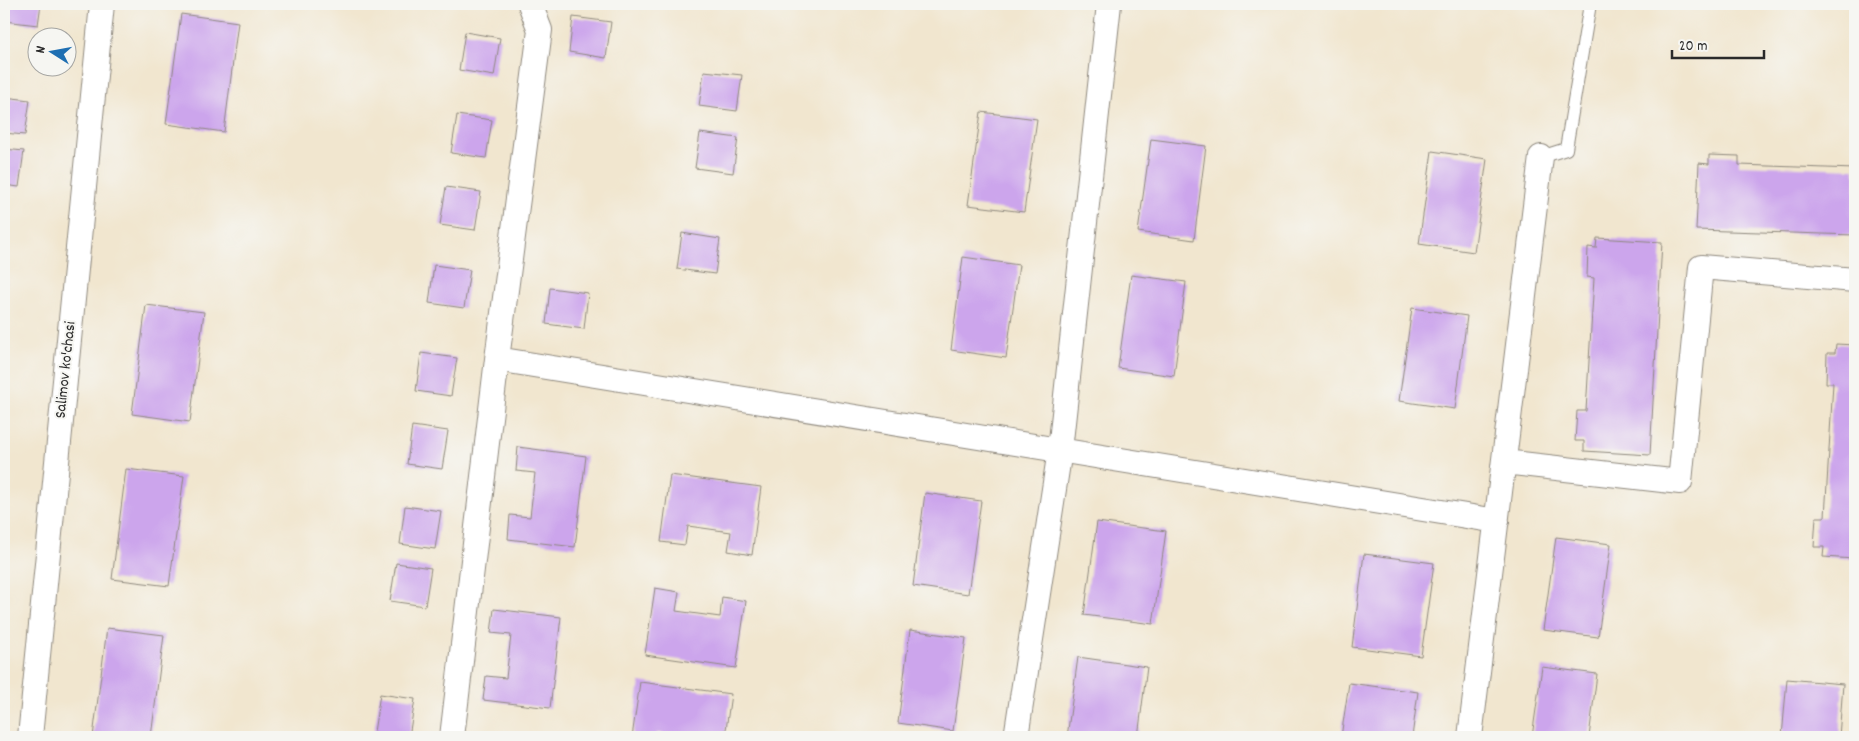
<svg xmlns="http://www.w3.org/2000/svg" width="1859" height="741" font-family="Dekko,sans-serif">
<style>
.building{fill:#cca5ec}
.lines{fill:none;stroke-linecap:round;stroke-linejoin:round}
.lane-casing{stroke:#8e887d;stroke-width:14}
.street-casing{stroke:#8e887d;stroke-width:26}
.lane{stroke:#fff;stroke-width:12}
.street{stroke:#fff;stroke-width:24}
.labels{text-anchor:middle;dominant-baseline:central;stroke-width:4;stroke-linejoin:round;paint-order:stroke}
.street-label{font-size:16px;fill:#2b2b2b;stroke:#f6f6f2}
</style>
<rect width="100%" height="100%" fill="#f6f6f2"/>
<filter id="ink" filterUnits="userSpaceOnUse"><feTurbulence type="fractalNoise" baseFrequency=".02" numOctaves="2"/><feDisplacementMap in="SourceGraphic" scale="10" xChannelSelector="R" yChannelSelector="G"/><feConvolveMatrix kernelMatrix="1 2 1 2 8 2 1 2 1" color-interpolation-filters="sRGB"/></filter>
<filter id="wash" filterUnits="userSpaceOnUse"><feTurbulence type="fractalNoise" baseFrequency=".0096" numOctaves="4" result="noise"/><feDisplacementMap in="SourceGraphic" scale="20" xChannelSelector="R" yChannelSelector="G"/><feGaussianBlur stdDeviation="1.12" result="paint"/><feColorMatrix in="noise" values="0 0 0 0 0 0 0 0 0 0 0 0 0 0 0 0 0 1.4 0 .05"/><feComposite in="paint" operator="in"/></filter>
<g filter="url(#wash)">
<rect width="100%" height="100%" fill="#f1e6cf"/>
<g id="blocks">
<path class="building" d="M5,4H41L38,25L4,21Z
M181,14L238,22L224,132L166,124Z
M573,17L611,22L606,58L569,52Z
M465,32L500,38L494,76L459,70Z
M704,71L742,75L737,111L699,106Z
M4,97L30,100L25,135L4,133Z
M981,112L1037,119L1024,212L968,205Z
M457,115L492,120L486,158L451,153Z
M700,133L738,138L733,173L695,168Z
M1151,139L1206,146L1194,240L1138,232Z
M4,149L24,151L19,187L4,185Z
M1432,151L1487,159L1474,252L1419,244Z
M1709,155L1739,156V165L1855,169V235L1696,230L1699,163L1709,164Z
M446,187L481,192L475,230L440,225Z
M682,233L720,239L715,274L677,269Z
M1597,238L1662,242L1650,455L1584,451V441H1575L1577,411H1586L1594,278L1587,277L1588,247L1596,248Z
M963,257L1019,265L1006,358L951,350Z
M434,265L470,270L464,308L429,303Z
M1131,275L1186,282L1174,376L1118,368Z
M4,277L7,278L5,296H4Z
M550,288L588,293L584,329L546,324Z
M146,305L204,312L190,422L132,414Z
M1412,308L1467,316L1455,409L1399,401Z
M1836,344L1855,345V559L1823,557L1824,547H1814L1816,517H1825L1833,383H1826L1827,353H1835Z
M421,353L457,358L451,396L416,391Z
M412,426L448,431L442,469L407,464Z
M518,447L586,456L575,547L508,539L510,515L530,517L535,473L516,471Z
M126,469L184,476L169,586L112,579Z
M670,475L761,487L752,555L728,551L731,532L688,526L685,545L661,542Z
M925,493L981,501L968,594L913,586Z
M405,506L441,511L435,549L400,544Z
M1097,522L1166,531L1153,624L1084,615Z
M1556,537L1611,544L1598,637L1543,630Z
M1364,554L1434,563L1421,656L1352,647Z
M396,563L431,568L425,606L390,601Z
M655,588L679,592L676,611L720,617L722,597L746,601L736,668L645,655Z
M494,609L561,617L550,708L483,700L486,676L506,678L511,635L491,633Z
M107,628L164,635L151,737H93Z
M910,630L966,638L953,731L898,723Z
M1078,657L1147,667L1138,737H1067Z
M1542,667L1597,674L1589,737H1532Z
M1787,679L1843,684L1839,737H1782Z
M640,682L731,694L725,737H691L657,733V737H632Z
M1349,683L1418,692L1412,737H1341Z
M380,694L415,699L409,737L374,732Z"/>
</g>
</g>
<g filter="url(#ink)">
<use href="#blocks" fill-opacity="0" stroke="#8e887d" stroke-width="1"/>
<g class="lines">
<g class="lane-casing">
<path id="lane" d="M1541,157L1566,149L1590,4"/>
</g>
<g class="street-casing">
<path id="street" d="M497,359L1497,521
M1504,462L1680,482L1701,267L1855,280
M30,737L102,4
M452,737L497,359L540,30L530,4
M1016,737L1060,450L1109,4
M1470,737L1541,157"/>
</g>
<use href="#lane" class="lane"/>
<use href="#street" class="street"/>
</g>
</g>
<g class="labels">
<g class="street-label">
<text transform="translate(66 370) rotate(-84)">Salimov ko'chasi</text>
</g>
</g>
<rect width="1859" height="741" fill="none" stroke="#f6f6f2" stroke-width="20"/>
<g transform="translate(52 52) rotate(281)"><circle r="24" fill="#f6f6f2" stroke="#a5a5a2"/>
<path d="M0-4L9 19L0 12L-9 19Z" fill="#1f6fb2"/>
<text y="-8" font-size="14" font-weight="bold" text-anchor="middle" fill="#2b2b2b">N</text>
</g>
<path d="M1672 50v8h92v-8" fill="none" stroke="#2b2b2b" stroke-width="2.5"/>
<text x="1679" y="50" font-size="15" fill="#2b2b2b" stroke="#f6f6f2" stroke-width="4" paint-order="stroke">20 m</text>
</svg>
